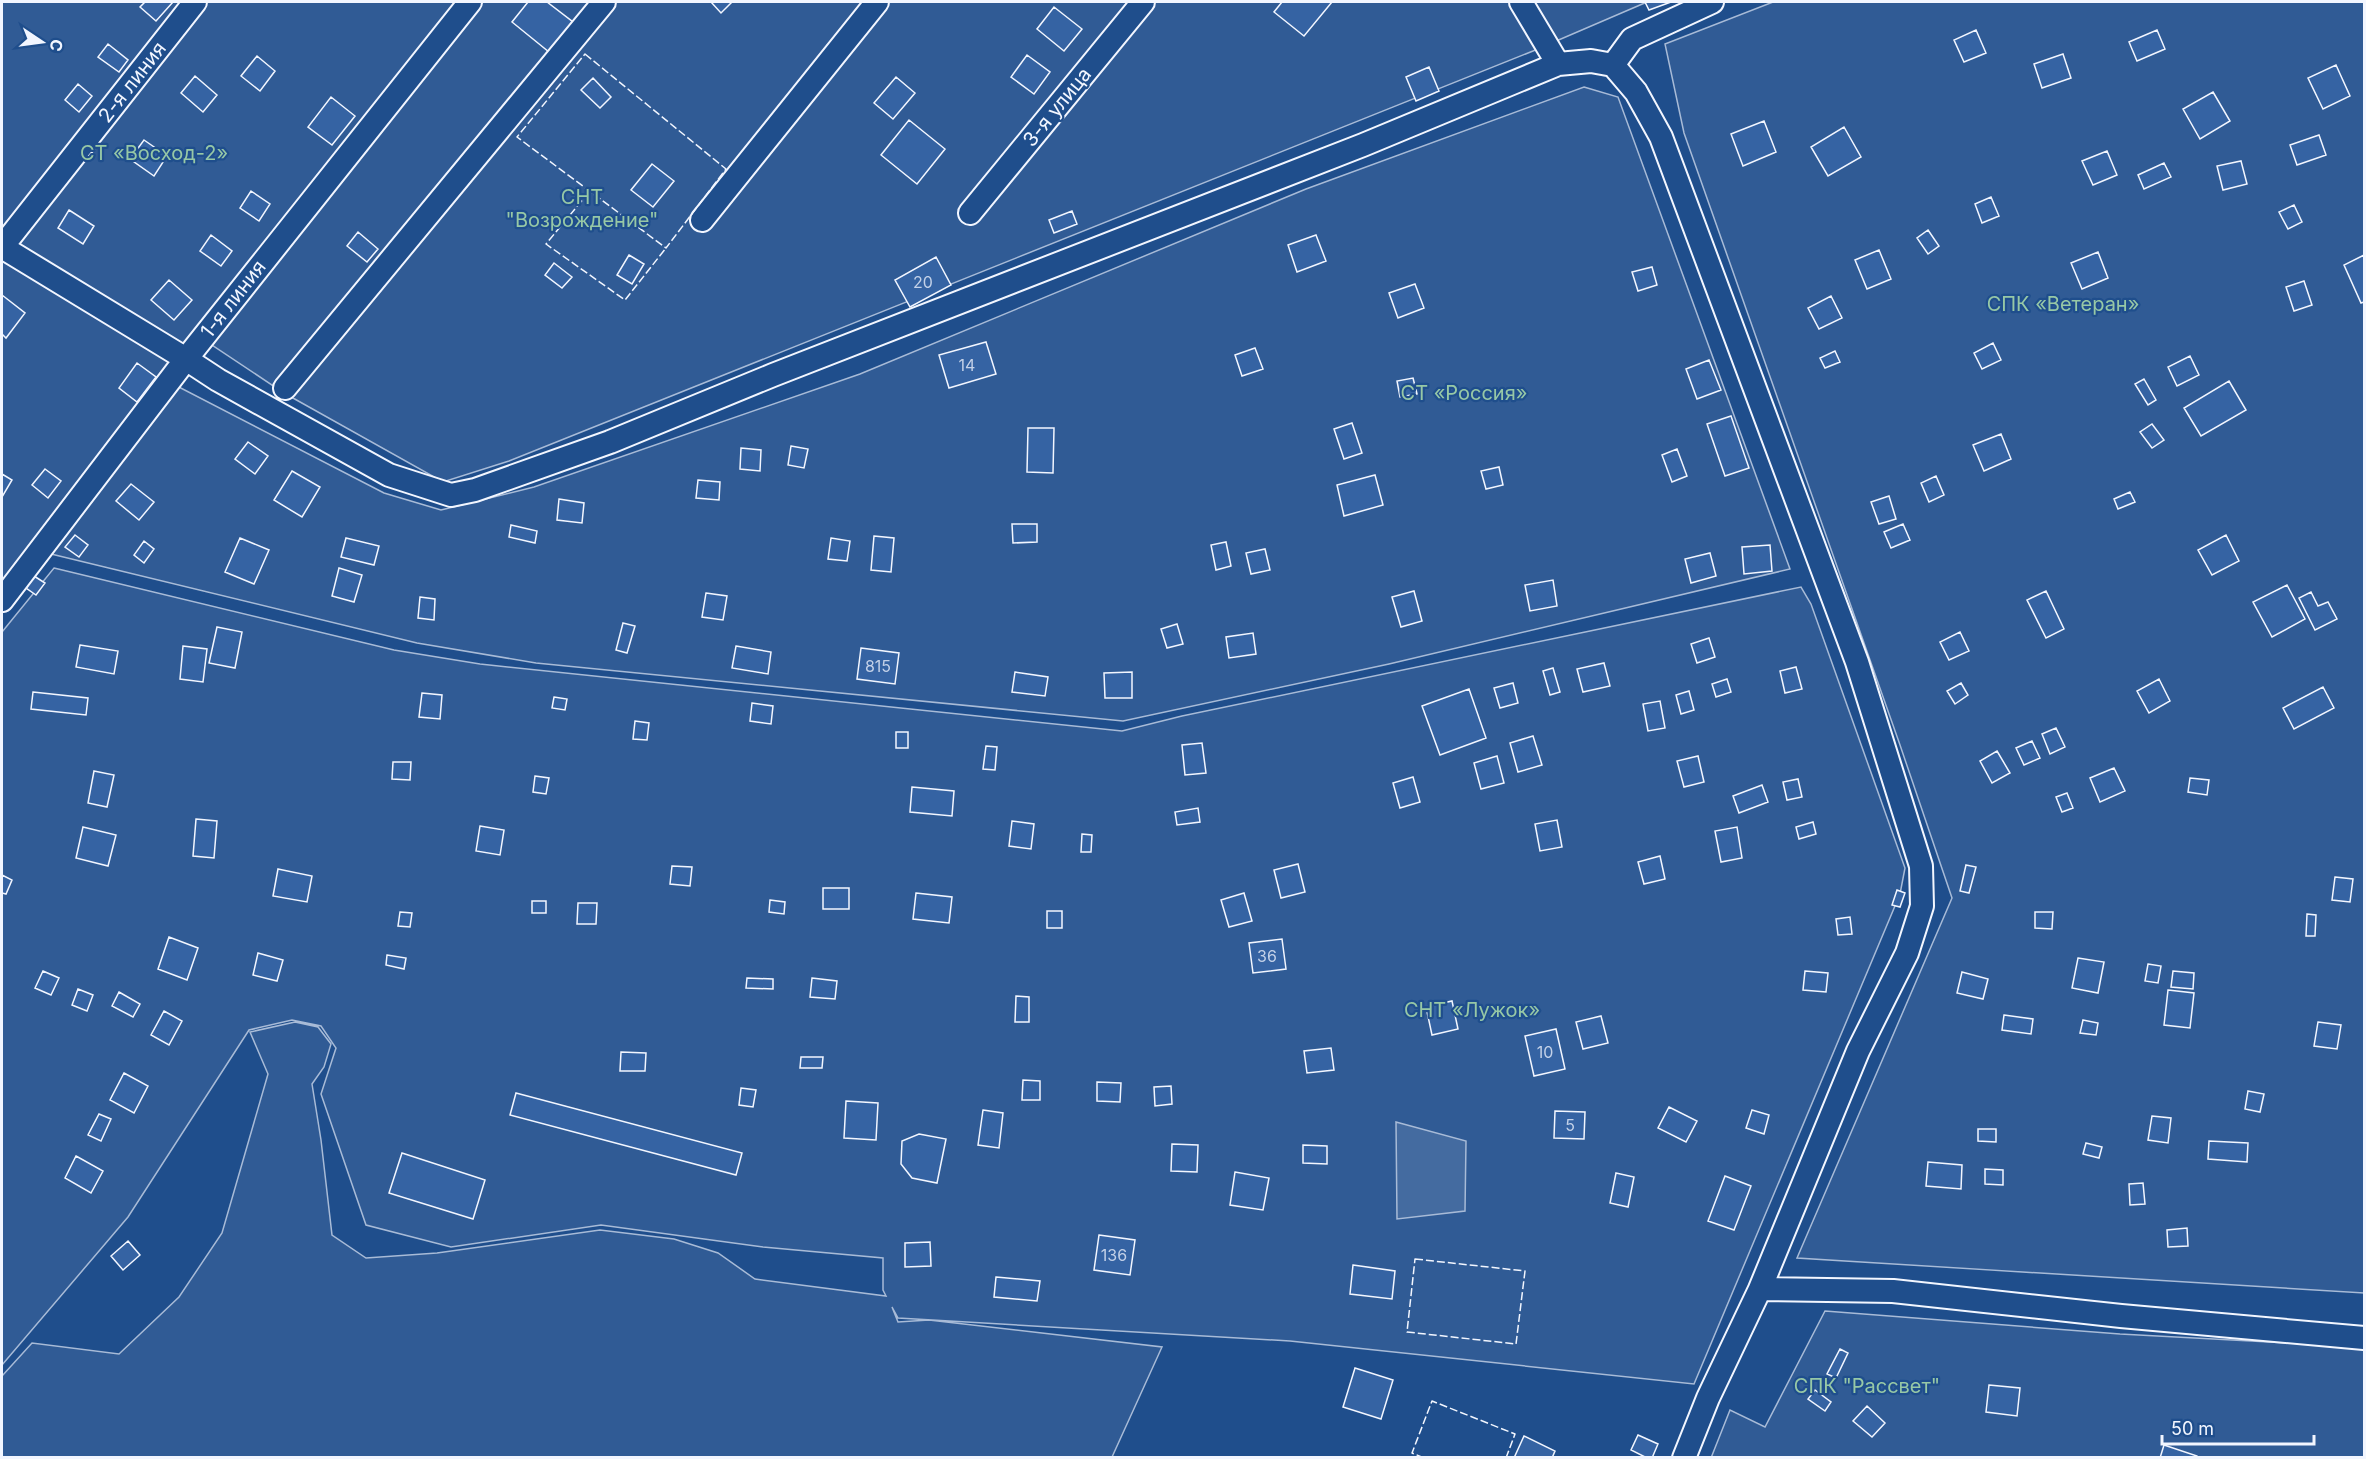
<svg xmlns="http://www.w3.org/2000/svg" width="2366" height="1459" font-family="Inter,sans-serif">
<style>
.green{fill:#305b95;stroke:#a8bbd7;stroke-width:1.5}
.water{fill:#446ba0;stroke:#a8bbd7;stroke-width:1.5}
.building{fill:#3563a3;stroke:#f2f6ff;stroke-width:1.5}
.lines{fill:none;stroke-linecap:round;stroke-linejoin:round}
.minor-casing{stroke:#f2f6ff;stroke-width:26}
.minor{stroke:#1f4e8c;stroke-width:22}
.fence{stroke:#f2f6ff;stroke-width:1.5;stroke-dasharray:8 3;stroke-linecap:butt}
.labels{text-anchor:middle;dominant-baseline:central;stroke-width:4.5;stroke-linejoin:round;paint-order:stroke}
.number-label{font-size:16px;fill:#c3d1e8}
.street-label{font-size:20px;fill:#f2f6ff;stroke:#1f4e8c}
.park-label{font-size:20px;fill:#97c8a6;stroke:#1f4e8c}
</style>
<rect width="100%" height="100%" fill="#1f4e8c"/>
<path class="green" d="M2,2H467L2,593Z
M483,2H1647L1533,51L509,461L443,482L284,393L212,345Z
M1773,2H2364V1293L1797,1258L1952,898L1900,745L1684,133L1665,44Z
M1584,87L1618,97L1790,569L1389,664L1123,721L536,663L417,643L47,553L175,385L384,493L441,510L534,487L860,374L1306,189Z
M54,568L394,650L480,664L1122,731L1182,716L1801,587L1811,604L1905,868L1900,894L1694,1384L1290,1341L898,1318L892,1307L898,1322L929,1320L1162,1347L1112,1457H2V1376L32,1343L119,1354L179,1297L222,1233L268,1074L250,1032L295,1022L318,1027L331,1044L324,1067L312,1084L321,1140L332,1235L366,1258L437,1253L600,1230L674,1239L718,1253L755,1279L886,1296L883,1290V1258L763,1247L601,1225L451,1247L366,1225L321,1094L336,1048L321,1026L292,1020L249,1030L128,1217L2,1365V632Z
M1825,1311L2120,1334L2364,1347V1457L1711,1458L1730,1410L1765,1427Z"/>
<path class="water" d="M1396,1122L1466,1141L1465,1211L1397,1219Z"/>
<path class="building" d="M145,2H173L156,21L140,7Z
M528,2H547L573,22L549,52L512,22Z
M711,2H732L721,13Z
M1282,2H1332L1304,36L1274,12Z
M1645,2H1671L1649,10Z
M1054,7L1082,29L1064,51L1037,29Z
M1976,30L1986,53L1964,62L1954,40Z
M2157,30L2165,49L2137,61L2129,42Z
M108,44L128,60L119,72L98,57Z
M2063,54L2071,78L2042,88L2034,64Z
M1027,55L1050,72L1034,94L1011,77Z
M257,56L275,71L260,91L241,76Z
M2336,65L2350,96L2323,109L2308,78Z
M1429,67L1439,91L1416,101L1406,77Z
M195,76L217,95L203,112L181,93Z
M896,77L915,93L893,119L874,103Z
M593,78L611,97L600,108L581,90Z
M78,84L92,96L79,112L65,100Z
M2213,92L2230,121L2200,139L2183,109Z
M331,97L355,116L332,145L308,127Z
M909,120L945,149L917,184L881,155Z
M1764,121L1776,152L1743,166L1731,134Z
M1844,127L1861,157L1828,176L1811,147Z
M2319,135L2326,155L2297,165L2290,145Z
M144,140L167,156L154,176L130,159Z
M2107,151L2117,175L2093,185L2082,161Z
M2241,161L2247,184L2223,190L2217,166Z
M2164,163L2171,177L2144,189L2138,175Z
M652,164L674,181L653,207L631,190Z
M251,191L270,204L259,221L240,208Z
M1991,197L1999,216L1982,223L1975,204Z
M2294,205L2302,222L2288,229L2279,212Z
M69,210L94,226L83,244L58,228Z
M1072,211L1077,224L1054,233L1049,220Z
M1928,230L1939,246L1928,254L1917,238Z
M358,232L378,249L367,262L347,246Z
M211,235L232,251L221,266L200,251Z
M1316,235L1326,261L1297,272L1288,245Z
M1879,250L1891,279L1867,289L1855,260Z
M2098,252L2108,278L2082,289L2071,263Z
M629,255L644,264L632,284L617,275Z
M2364,255V302L2361,303L2344,265Z
M936,257L951,285L910,307L895,280Z
M554,263L572,277L562,288L545,275Z
M1652,267L1657,285L1638,291L1632,272Z
M169,280L192,300L174,320L151,300Z
M2304,281L2312,305L2294,311L2286,287Z
M1415,284L1424,308L1398,318L1389,293Z
M2,295L25,313L6,338L2,334Z
M1831,296L1842,318L1819,329L1808,308Z
M986,342L996,374L949,388L939,355Z
M1993,343L2001,360L1982,369L1974,353Z
M1255,348L1263,369L1242,376L1235,355Z
M1835,351L1840,362L1825,368L1820,358Z
M2190,356L2199,375L2177,386L2168,367Z
M1709,360L1721,390L1697,399L1686,369Z
M137,363L156,377L137,402L119,388Z
M1413,378L1417,394L1400,397L1397,381Z
M2144,379L2156,400L2148,405L2135,384Z
M2229,381L2246,410L2201,436L2184,408Z
M1731,416L1749,468L1725,476L1707,424Z
M1352,423L1362,453L1344,459L1334,429Z
M2152,424L2164,440L2152,448L2140,432Z
M1028,428H1054L1053,473L1027,472Z
M2001,434L2011,459L1984,471L1973,445Z
M248,442L268,456L255,474L235,459Z
M791,446L808,449L804,468L788,465Z
M741,448L761,450L760,471L740,469Z
M1677,449L1687,476L1672,482L1662,455Z
M1499,467L1503,485L1486,489L1481,471Z
M45,469L61,481L48,498L32,485Z
M292,471L320,487L302,517L274,500Z
M2,474L12,480L2,497Z
M1375,475L1383,505L1344,516L1337,485Z
M1936,476L1944,495L1929,502L1921,483Z
M698,480L720,482L719,500L696,498Z
M131,484L154,502L139,520L116,501Z
M2130,492L2135,502L2118,509L2114,499Z
M1889,496L1896,519L1879,524L1871,502Z
M559,499L584,503L582,523L557,520Z
M1012,524H1037V542L1013,543Z
M1903,524L1910,540L1891,548L1884,532Z
M511,525L537,531L535,543L509,537Z
M75,535L88,545L79,557L65,547Z
M2226,535L2239,561L2212,575L2198,550Z
M874,536L894,538L891,572L871,570Z
M240,538L269,550L254,584L225,572Z
M346,538L379,546L374,565L341,557Z
M831,538L850,541L847,561L828,559Z
M144,541L154,549L144,563L134,555Z
M1226,542L1231,566L1216,570L1211,545Z
M1770,545L1772,571L1744,574L1742,547Z
M1265,549L1270,570L1251,574L1246,553Z
M1710,553L1716,576L1691,583L1685,559Z
M339,568L362,575L354,602L332,596Z
M34,576L45,583L36,595L26,588Z
M1553,580L1557,606L1530,611L1525,585Z
M2287,585L2305,619L2272,637L2253,602Z
M1414,591L1422,621L1401,627L1392,597Z
M2046,591L2064,629L2046,638L2027,600Z
M2311,592L2318,606L2328,602L2337,619L2315,630L2299,598Z
M706,593L727,596L723,620L702,617Z
M420,597L435,599L434,620L418,618Z
M623,623L635,626L627,653L616,650Z
M1177,624L1183,644L1167,648L1161,629Z
M217,627L242,632L235,668L209,663Z
M1960,632L1969,651L1949,660L1940,642Z
M1253,633L1256,654L1229,658L1226,637Z
M1709,638L1715,657L1697,663L1691,644Z
M80,645L118,651L114,674L76,667Z
M183,646L207,649L203,682L180,679Z
M736,646L771,652L768,674L732,668Z
M861,648L899,653L895,684L857,679Z
M1604,663L1610,686L1583,692L1577,669Z
M1796,667L1802,689L1785,693L1780,671Z
M1553,668L1560,692L1550,695L1543,671Z
M1015,672L1048,677L1045,696L1012,692Z
M1132,672V698H1105L1104,673Z
M1727,679L1731,692L1716,697L1712,684Z
M2159,679L2170,701L2149,713L2137,691Z
M1513,683L1518,703L1500,708L1494,688Z
M1961,683L1968,695L1955,704L1947,691Z
M2323,687L2334,708L2294,729L2283,708Z
M1469,689L1486,738L1440,755L1422,706Z
M1689,691L1694,710L1681,714L1676,695Z
M33,692L88,698L86,715L31,709Z
M422,693L442,695L440,719L419,717Z
M554,697L567,699L565,710L552,708Z
M1660,701L1665,728L1648,731L1643,704Z
M752,703L773,706L771,724L750,721Z
M635,721L649,723L647,740L633,739Z
M2056,728L2065,747L2050,754L2042,734Z
M896,732H908V748H896Z
M1533,736L1542,765L1518,772L1510,743Z
M2032,741L2040,758L2024,765L2016,748Z
M1202,743L1206,773L1185,775L1182,745Z
M986,746L997,747L995,770L983,769Z
M1997,751L2010,773L1992,783L1980,761Z
M1497,756L1504,783L1481,789L1474,763Z
M1698,756L1704,782L1684,787L1677,761Z
M393,762H411L410,780L392,779Z
M2114,768L2125,791L2100,802L2090,778Z
M94,771L114,775L107,807L88,803Z
M535,776L549,778L546,794L533,792Z
M1413,777L1420,802L1400,808L1393,783Z
M2190,778L2209,780L2207,795L2188,792Z
M1798,779L1802,797L1787,800L1783,782Z
M1762,785L1768,802L1739,813L1733,796Z
M912,787L954,791L952,816L910,812Z
M2067,793L2073,808L2062,812L2056,797Z
M1198,808L1200,822L1177,825L1175,812Z
M196,819L217,821L214,858L193,856Z
M1557,820L1562,847L1540,851L1535,824Z
M1012,821L1034,824L1031,849L1009,846Z
M1813,822L1816,834L1799,839L1796,827Z
M480,826L504,830L500,855L476,851Z
M83,827L116,835L108,866L76,858Z
M1737,827L1742,858L1721,862L1715,831Z
M1082,834L1092,835L1091,852H1081Z
M1660,856L1665,879L1644,884L1638,862Z
M1298,864L1305,892L1281,898L1274,870Z
M1966,865L1976,867L1969,893L1960,891Z
M672,866L692,867L690,886L670,884Z
M278,869L312,876L307,902L273,896Z
M2,875L12,880L6,894L2,893Z
M2335,877L2353,879L2350,902L2332,900Z
M823,888H849V909H823Z
M1897,890L1905,893L1900,907L1892,905Z
M916,893L952,897L949,923L913,919Z
M1244,893L1252,921L1229,927L1221,900Z
M770,900L785,902L784,914L769,912Z
M532,901H546V913H532Z
M578,903H597L596,924H577Z
M1047,911H1062V928H1047Z
M400,912L412,913L410,927L398,926Z
M2035,912H2053L2052,929L2035,928Z
M2307,914L2316,915L2315,936H2306Z
M1850,917L1852,934L1838,935L1836,919Z
M169,937L198,948L187,980L158,969Z
M1282,939L1286,969L1253,973L1249,943Z
M258,953L283,960L277,981L253,975Z
M387,955L406,958L404,969L386,965Z
M2078,958L2104,962L2098,993L2072,988Z
M2148,964L2161,966L2158,983L2145,981Z
M43,971L59,978L51,995L35,988Z
M1805,971L1828,973L1826,992L1803,990Z
M2173,971L2194,973L2193,989L2171,987Z
M1962,972L1988,979L1983,999L1957,993Z
M747,978L773,979V989L746,988Z
M812,978L837,981L835,999L810,997Z
M78,989L93,995L87,1011L72,1005Z
M2168,990L2194,993L2190,1028L2164,1025Z
M119,992L140,1004L133,1017L112,1006Z
M1016,996L1029,997V1022H1015Z
M1452,1001L1458,1029L1432,1035L1426,1007Z
M164,1011L182,1021L169,1045L151,1035Z
M2004,1015L2033,1019L2031,1034L2002,1030Z
M1601,1016L1608,1043L1583,1049L1576,1022Z
M2083,1020L2098,1023L2096,1035L2080,1033Z
M2318,1022L2341,1025L2337,1049L2314,1046Z
M1556,1029L1565,1069L1534,1076L1525,1036Z
M1331,1048L1334,1070L1307,1073L1304,1051Z
M621,1052L646,1053L645,1071H620Z
M801,1057H823L822,1068H800Z
M124,1073L148,1086L134,1113L110,1100Z
M1023,1080L1040,1081V1100H1022Z
M1097,1082L1121,1083L1120,1102L1097,1101Z
M1171,1086L1172,1104L1155,1106L1154,1087Z
M741,1088L756,1090L753,1107L739,1105Z
M2248,1091L2264,1094L2260,1112L2245,1109Z
M516,1093L742,1153L736,1175L510,1115Z
M846,1101L878,1103L876,1140L844,1138Z
M1669,1107L1697,1121L1686,1142L1658,1128Z
M983,1110L1003,1113L999,1148L978,1145Z
M1752,1110L1769,1115L1764,1134L1746,1128Z
M1555,1111L1585,1112L1584,1139L1554,1138Z
M99,1114L111,1119L101,1141L88,1135Z
M2152,1116L2171,1118L2168,1143L2148,1140Z
M1978,1129H1996V1142L1978,1141Z
M919,1134L946,1139L937,1183L912,1178L901,1164L902,1141Z
M2209,1141L2248,1143L2247,1162L2208,1159Z
M2086,1143L2102,1147L2099,1158L2083,1154Z
M1172,1144L1198,1145L1197,1172L1171,1171Z
M1303,1145L1327,1146V1164L1303,1163Z
M402,1153L485,1180L473,1219L389,1193Z
M76,1156L103,1171L91,1193L65,1178Z
M1928,1162L1962,1165L1961,1189L1926,1186Z
M1985,1169L2003,1170V1185L1985,1184Z
M1235,1172L1269,1178L1263,1210L1230,1205Z
M1616,1173L1634,1177L1628,1207L1610,1203Z
M1725,1176L1751,1186L1734,1230L1708,1221Z
M2143,1183L2145,1204L2130,1205L2129,1184Z
M2187,1228L2188,1246L2168,1247L2167,1230Z
M1099,1235L1135,1240L1130,1275L1094,1270Z
M128,1241L140,1255L123,1270L111,1256Z
M930,1242L931,1266L905,1267V1243Z
M1353,1265L1395,1271L1392,1299L1350,1294Z
M996,1277L1040,1281L1037,1301L994,1297Z
M1840,1349L1848,1353L1836,1378L1827,1374Z
M1355,1368L1393,1380L1381,1419L1343,1407Z
M1989,1385L2020,1388L2017,1416L1986,1412Z
M1815,1390L1831,1402L1825,1411L1808,1399Z
M1867,1406L1885,1423L1872,1437L1853,1421Z
M1638,1435L1658,1444L1652,1458H1647L1631,1450Z
M1524,1436L1555,1451L1552,1458H1514Z
M2164,1445L2197,1456V1458H2160Z"/>
<g class="lines">
<g class="minor-casing">
<path id="minor" d="M1521,2L1558,64
M1613,65L1632,39L1712,2
M970,213L1143,2
M702,220L877,2
M2,247L186,359L218,380L389,475L451,495L475,490L610,442L773,375L1363,145L1558,64L1591,61L1613,65L1636,92L1661,137L1857,662L1921,866L1922,906L1907,953L1858,1051L1760,1289L1708,1398L1684,1458
M2,247L195,2
M285,388L604,2
M2,600L186,359L470,2
M1760,1289L1893,1291L2121,1316L2364,1338"/>
</g>
<use href="#minor" class="minor"/>
<path class="fence" d="M585,54L726,169L666,248L517,137Z
M589,192L546,244L625,300L666,248
M1415,1259L1525,1271L1516,1344L1407,1332Z
M1424,1458L1412,1453L1432,1401L1515,1434L1506,1458"/>
</g>
<g class="labels">
<g class="number-label">
<text x="923" y="282">20</text>
<text x="967" y="365">14</text>
<text x="878" y="666">815</text>
<text x="1267" y="956">36</text>
<text x="1545" y="1052">10</text>
<text x="1570" y="1125">5</text>
<text x="1114" y="1255">136</text>
</g>
<g class="street-label">
<text transform="translate(132 82) rotate(-52)">2-я линия</text>
<text transform="translate(1057 107) rotate(-51)">3-я улица</text>
<text transform="translate(233 299) rotate(-52)">1-я линия</text>
</g>
<g class="park-label">
<text x="154" y="153">СТ «Восход-2»</text>
<text x="582" y="197">СНТ<tspan x="582" dy="23">"Возрождение"</tspan></text>
<text x="2063" y="304">СПК «Ветеран»</text>
<text x="1464" y="393">СТ «Россия»</text>
<text x="1472" y="1010">СНТ «Лужок»</text>
<text x="1867" y="1386">СПК "Рассвет"</text>
</g>
</g>
<rect width="2366" height="1459" fill="none" stroke="#f2f6ff" stroke-width="6"/>
<g transform="translate(42 42) rotate(103)" stroke="#1f4e8c" stroke-width="4.5" paint-order="stroke">
<path d="M0-4.5L10 22L0 15L-10 22Z" fill="#f2f6ff"/>
<text y="-9" font-size="16" font-weight="bold" text-anchor="middle" fill="#f2f6ff">С</text>
</g>
<path d="M2162 1435v9h152v-9" fill="none" stroke="#f2f6ff" stroke-width="3"/>
<text x="2171" y="1435" font-size="18" fill="#f2f6ff" stroke="#1f4e8c" stroke-width="4.5" paint-order="stroke">50 m</text>
</svg>
